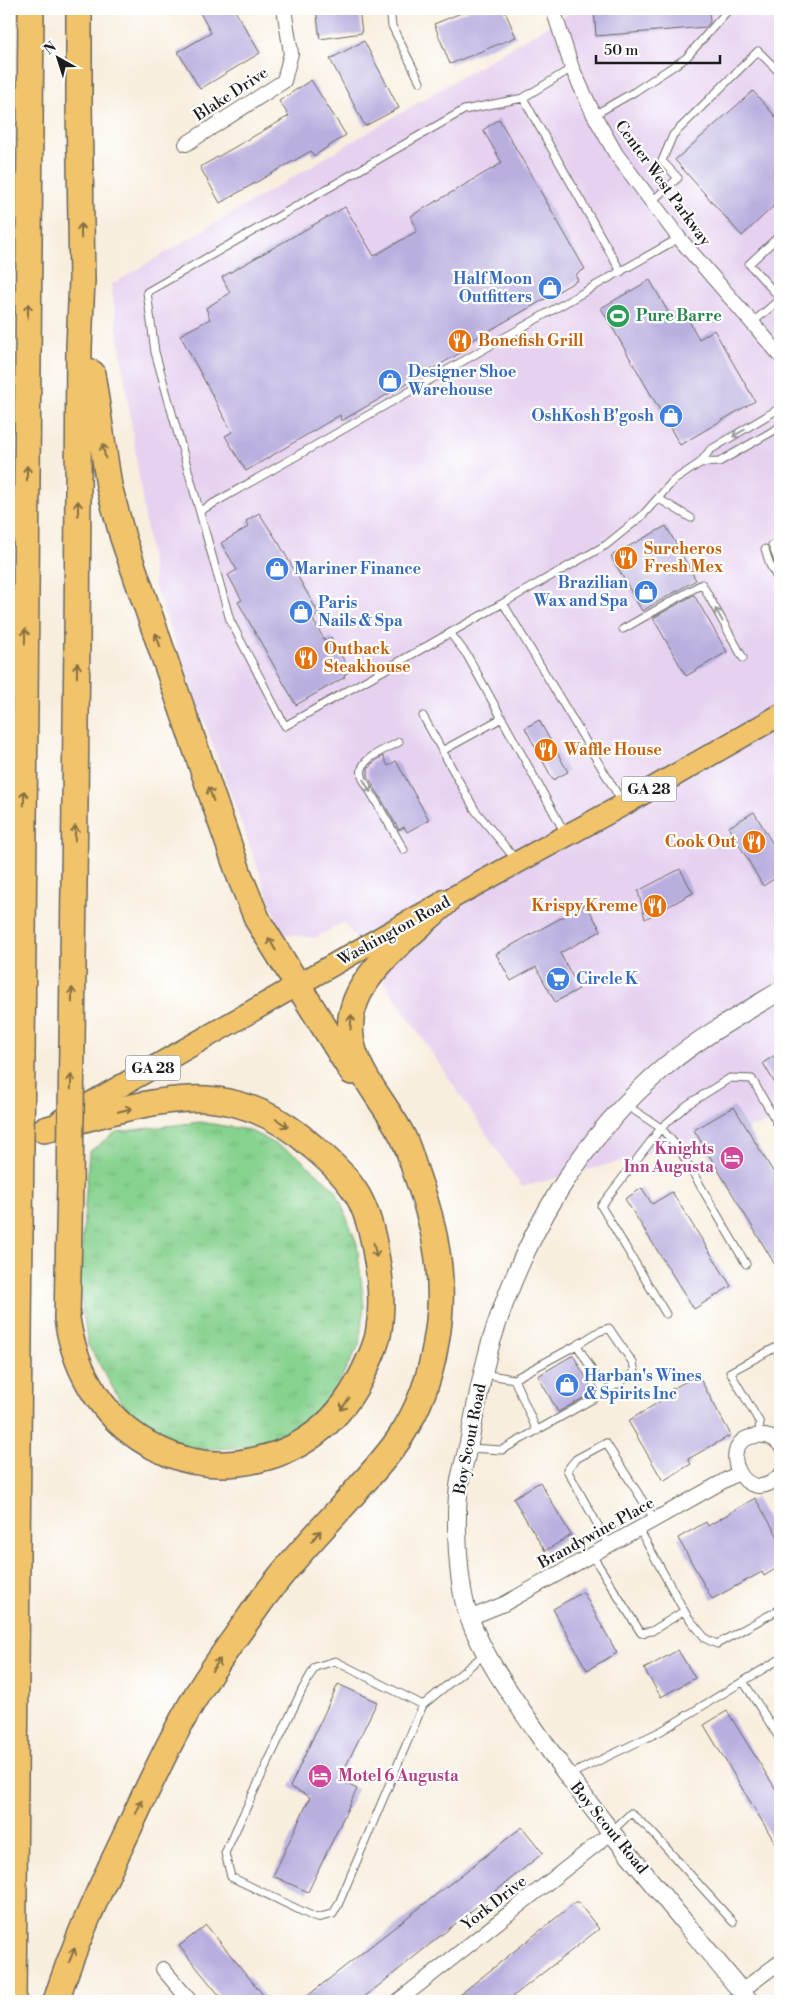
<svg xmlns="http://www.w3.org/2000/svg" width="789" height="2010" font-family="'Libre Bodoni',serif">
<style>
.built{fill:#e6d2f0}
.grass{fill:url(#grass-tufts);stroke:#527756}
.building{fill:#b9afdf}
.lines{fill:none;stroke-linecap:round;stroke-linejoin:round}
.service-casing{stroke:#696660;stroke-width:9}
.minor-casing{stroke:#696660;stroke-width:16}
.tertiary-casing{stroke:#696660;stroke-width:20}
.primary-casing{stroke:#696660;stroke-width:24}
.motorway-casing{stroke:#696660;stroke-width:28}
.service{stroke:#fff;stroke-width:7}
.minor{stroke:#fff;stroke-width:14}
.tertiary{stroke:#fff;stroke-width:18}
.primary{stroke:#f1c36a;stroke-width:21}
.motorway{stroke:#f1c36a;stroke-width:25}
.motorway-bridge-casing{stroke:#696660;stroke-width:28;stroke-linecap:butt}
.motorway-bridge{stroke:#f1c36a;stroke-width:25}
.oneway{stroke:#867043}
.oneway2{stroke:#999}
.labels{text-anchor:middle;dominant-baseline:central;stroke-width:4.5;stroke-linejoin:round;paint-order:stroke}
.shield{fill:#fff;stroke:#606060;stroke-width:1}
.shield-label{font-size:15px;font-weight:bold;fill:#1c1c1c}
.street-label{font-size:16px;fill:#1c1c1c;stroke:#fff}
.shop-label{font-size:16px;font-weight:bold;fill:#366cbe;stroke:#fff;text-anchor:start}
.leisure-label{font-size:16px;font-weight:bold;fill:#27864d;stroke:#fff;text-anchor:start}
.food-label{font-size:16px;font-weight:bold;fill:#c56008;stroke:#fff;text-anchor:start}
.hotel-label{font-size:16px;font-weight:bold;fill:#b23c85;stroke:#fff;text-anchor:end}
</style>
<defs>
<pattern id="grass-tufts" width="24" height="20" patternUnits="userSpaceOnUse" patternTransform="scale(1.25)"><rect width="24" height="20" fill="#87d28f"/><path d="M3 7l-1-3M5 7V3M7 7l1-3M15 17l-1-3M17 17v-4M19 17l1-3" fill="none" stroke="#74b47b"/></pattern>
</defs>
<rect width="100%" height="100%" fill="#fff"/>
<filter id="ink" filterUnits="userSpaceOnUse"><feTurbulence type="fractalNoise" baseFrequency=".02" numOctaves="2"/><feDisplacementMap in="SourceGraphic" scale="10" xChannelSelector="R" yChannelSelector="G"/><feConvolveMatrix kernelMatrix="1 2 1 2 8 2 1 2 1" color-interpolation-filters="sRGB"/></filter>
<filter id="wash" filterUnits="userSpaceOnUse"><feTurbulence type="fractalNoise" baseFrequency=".0096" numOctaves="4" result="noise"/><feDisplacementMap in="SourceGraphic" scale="20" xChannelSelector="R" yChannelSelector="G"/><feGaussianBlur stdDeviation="1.12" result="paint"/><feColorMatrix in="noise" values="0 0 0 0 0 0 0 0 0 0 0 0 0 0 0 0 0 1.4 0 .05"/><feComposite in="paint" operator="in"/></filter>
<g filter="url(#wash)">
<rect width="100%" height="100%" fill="#f8eede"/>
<path class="built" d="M576,9H780V1120L522,1187L344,922L315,938L282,934L155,587L111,285Z"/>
<path class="grass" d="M200,1122L249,1130L296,1155L336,1190L357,1244L364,1306L359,1345L327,1404L294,1431L242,1448L193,1449L149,1431L124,1407L88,1345L79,1285L89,1152L116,1132Z"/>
<g id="blocks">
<path class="building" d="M198,9H234L260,53L200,89L178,52L211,33Z
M316,9H359L362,33L320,39Z
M471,9H504L516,37L450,64L434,24Z
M594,9H709L710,22L706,27L596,36Z
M364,41L399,108L365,126L330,59Z
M311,80L346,135L314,156L311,151L220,203L200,167L289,116L279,101Z
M753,91L780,122V200L742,236L675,160Z
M499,119L585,269L575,275L578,280L457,349L460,353L341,421L340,415L246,471L225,436L232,432L180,335L210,319L206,308L230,293L222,277L345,207L374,256L417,231L411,216L502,163L483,130Z
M650,280L672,319L684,312L699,339L714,330L755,401L680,445L601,308Z
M259,513L280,545L319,614L312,618L325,641L331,637L350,671L344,675L345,677L296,705L238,602L242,600L228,575L237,570L221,543L248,527L246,521Z
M666,526L696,580L642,611L611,556Z
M694,595L727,652L686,676L653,618Z
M539,720L568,772L553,780L525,728Z
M383,756L388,766L396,761L429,820L407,832L404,827L399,830L368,776V768L371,767V764Z
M754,812L780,856V875L763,886L729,827Z
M680,869L693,893L645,919L638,891Z
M586,904L601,931L560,953L579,989L555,1002L536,967L511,981L496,954Z
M780,1052V1092L763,1063Z
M734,1107L780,1183V1273L694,1130Z
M642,1188L652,1204L672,1192L731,1286L694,1309L625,1199Z
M573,1355L594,1392L558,1412L538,1376Z
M698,1375L731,1435L688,1459L691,1464L663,1481L628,1421L672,1394L670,1390Z
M540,1482L571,1535L545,1551L513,1498Z
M755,1498L780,1540V1566L764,1576L762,1572L712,1599L678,1538L706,1522L708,1526Z
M583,1592L617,1653L587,1670L553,1609Z
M678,1650L695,1678L661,1697L644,1669Z
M338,1684L377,1702L339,1780L357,1789L308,1892L273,1876L310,1797L290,1787Z
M727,1711L780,1796V1851L704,1725Z
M522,1827L543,1853L382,1983L359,2001H301Z
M577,1901L599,1929L507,2001H452Z
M206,1925L268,2001H224L179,1946Z"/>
</g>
</g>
<g filter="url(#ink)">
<use href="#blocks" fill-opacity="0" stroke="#696660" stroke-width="1"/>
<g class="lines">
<g class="service-casing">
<path id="service" d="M390,9L392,26L420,82
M572,68L523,98L464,110L147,292L155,352L230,620L285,726L606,545L642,516L673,481L700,463L710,450L780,408
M523,98L621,272
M594,115L634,92L686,58L729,9
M652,201L678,178L662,161L673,135L758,51L780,73
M780,235L749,264L780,298
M752,323L780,299
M700,463L719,462L780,427
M659,499L691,518
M200,511L679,238
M780,541V544
M772,545L780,566
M765,549L770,565L780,583
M503,603L622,802
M623,629L702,584L743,658
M450,633L467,655L566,835
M423,716L475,810L516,860
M399,742C386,750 354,759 363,779L404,850
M442,751L502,718
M626,1105L661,1128L601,1206L666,1314
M746,1264L679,1149L661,1128L687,1105L730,1078L752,1079L780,1128
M577,1345L598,1332L609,1328L633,1363L635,1372L605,1392
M514,1379L537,1431
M758,1436L760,1423L730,1372L780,1345
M469,1448L502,1450L605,1392L577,1345L514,1379L483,1374
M639,1529L687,1616L706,1639L717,1644L780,1609
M609,1545L567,1470L576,1459L606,1443L655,1520
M592,1555L641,1633L652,1631L684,1611
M743,1681L780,1739
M423,1705L335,1661L315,1667L302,1690L225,1853L231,1877L316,1918L333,1914L339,1903L423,1705L486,1653
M569,1775L661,1731L780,1659
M612,1831L631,1813L650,1830L733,1922"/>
</g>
<g class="minor-casing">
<path id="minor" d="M553,9L572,68L594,115L616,154L679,238L780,355
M186,144L284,81L291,53L284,9
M780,1445C774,1437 767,1435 756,1436C713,1440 745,1513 780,1475
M469,1618L504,1604L738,1473
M163,1969L190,2001
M741,1991L780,1962
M398,2001L612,1832"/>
</g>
<g class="tertiary-casing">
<path id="tertiary" d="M749,2001C677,1912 601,1825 536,1731C511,1695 486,1660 470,1620C457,1588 454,1514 460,1480C463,1466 467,1452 470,1438C476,1406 482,1373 491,1342C524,1235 581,1137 667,1065C702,1036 742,1014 780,991"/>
</g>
<g class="primary-casing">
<path id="primary" d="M61,1120L415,918L623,805L780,715"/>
</g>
<g class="motorway-casing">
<path id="motorway" d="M92,373L109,486L123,538L240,877L258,921L352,1072
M72,1044L77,641L79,347L82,280L79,105V9
M22,1057L31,9
M44,1130C94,1117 156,1096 207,1099C248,1102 283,1120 313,1147C330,1161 347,1177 358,1196C368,1214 373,1235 376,1255C381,1281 383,1309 378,1335C375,1349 368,1363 362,1375C341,1418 307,1448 260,1459C225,1468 189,1465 158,1449C106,1424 75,1374 67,1318L70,1183
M13,2001L20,1228
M56,2001C73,1947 97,1895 122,1843C142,1801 161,1758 184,1717C204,1680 229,1646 254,1611C281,1572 316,1535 348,1500C366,1479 386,1459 401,1436C419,1408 431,1375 436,1342C447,1283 436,1228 416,1173C412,1162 409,1149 403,1137C381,1093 334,1054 356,1000C370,964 417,929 446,902"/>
</g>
<use href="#service" class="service"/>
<use href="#minor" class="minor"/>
<use href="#tertiary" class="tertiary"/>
<use href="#primary" class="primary"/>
<use href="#motorway" class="motorway"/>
<g class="motorway-bridge-casing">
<path id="motorway-bridge" d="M70,1183L72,1044
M20,1228L22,1057"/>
</g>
<use href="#motorway-bridge" class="motorway-bridge"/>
</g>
<defs><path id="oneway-shaft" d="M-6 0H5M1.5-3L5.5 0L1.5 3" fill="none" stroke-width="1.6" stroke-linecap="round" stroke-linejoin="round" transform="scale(1.25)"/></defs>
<g class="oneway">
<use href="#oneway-shaft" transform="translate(81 231) rotate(-91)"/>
<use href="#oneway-shaft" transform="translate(28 311) rotate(-89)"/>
<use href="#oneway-shaft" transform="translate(104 451) rotate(-100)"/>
<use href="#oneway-shaft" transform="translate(27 473) rotate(-90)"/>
<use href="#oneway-shaft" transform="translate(78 508) rotate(-90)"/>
<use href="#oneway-shaft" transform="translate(25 636) rotate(-89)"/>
<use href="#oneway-shaft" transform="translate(158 640) rotate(-109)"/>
<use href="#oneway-shaft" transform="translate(77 670) rotate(-89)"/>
<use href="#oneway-shaft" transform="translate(211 794) rotate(-109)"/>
<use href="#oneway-shaft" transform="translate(24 798) rotate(-89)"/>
<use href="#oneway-shaft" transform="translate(75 833) rotate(-89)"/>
<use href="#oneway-shaft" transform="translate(272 944) rotate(-120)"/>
<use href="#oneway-shaft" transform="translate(72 995) rotate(-89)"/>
<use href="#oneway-shaft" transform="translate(351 1022) rotate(-86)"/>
<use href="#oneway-shaft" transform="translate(71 1082) rotate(-89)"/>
<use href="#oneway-shaft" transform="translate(125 1110) rotate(-14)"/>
<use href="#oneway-shaft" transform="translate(282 1123) rotate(32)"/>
<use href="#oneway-shaft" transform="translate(375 1250) rotate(79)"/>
<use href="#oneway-shaft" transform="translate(345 1404) rotate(125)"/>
<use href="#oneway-shaft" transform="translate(316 1536) rotate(-50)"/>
<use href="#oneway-shaft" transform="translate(216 1665) rotate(-56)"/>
<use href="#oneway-shaft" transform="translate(139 1807) rotate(-65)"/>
<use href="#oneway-shaft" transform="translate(72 1955) rotate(-68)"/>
</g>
<g class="oneway2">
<use href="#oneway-shaft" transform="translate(739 433) rotate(149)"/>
<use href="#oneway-shaft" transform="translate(719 615) rotate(-120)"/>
<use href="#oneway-shaft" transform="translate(367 786) rotate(60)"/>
</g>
</g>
<defs>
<g id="shop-disc" transform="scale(1.25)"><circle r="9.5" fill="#3f7fe0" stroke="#fff"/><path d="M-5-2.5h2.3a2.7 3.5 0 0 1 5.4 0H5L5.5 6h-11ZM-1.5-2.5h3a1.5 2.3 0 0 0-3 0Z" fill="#fff"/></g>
<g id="stadium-disc" transform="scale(1.25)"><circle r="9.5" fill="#2e9e5b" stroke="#fff"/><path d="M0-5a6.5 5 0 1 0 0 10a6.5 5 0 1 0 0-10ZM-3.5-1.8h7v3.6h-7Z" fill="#fff"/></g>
<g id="restaurant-disc" transform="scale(1.25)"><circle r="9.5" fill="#e8710a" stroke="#fff"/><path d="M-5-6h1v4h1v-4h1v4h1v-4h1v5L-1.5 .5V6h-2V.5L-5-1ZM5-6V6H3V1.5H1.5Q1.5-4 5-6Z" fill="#fff"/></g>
<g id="supermarket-disc" transform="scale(1.25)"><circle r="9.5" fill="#3f7fe0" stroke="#fff"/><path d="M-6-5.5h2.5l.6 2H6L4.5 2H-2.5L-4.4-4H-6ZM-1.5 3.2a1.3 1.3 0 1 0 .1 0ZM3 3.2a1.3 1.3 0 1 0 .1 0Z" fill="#fff"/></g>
<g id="hotel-disc" transform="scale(1.25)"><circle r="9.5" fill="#d1479c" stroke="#fff"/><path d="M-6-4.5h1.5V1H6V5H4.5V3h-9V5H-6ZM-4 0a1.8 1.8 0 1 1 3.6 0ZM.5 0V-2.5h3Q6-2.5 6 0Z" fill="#fff"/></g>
</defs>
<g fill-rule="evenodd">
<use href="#shop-disc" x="550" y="288"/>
<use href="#stadium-disc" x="618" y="316"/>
<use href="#restaurant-disc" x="460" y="341"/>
<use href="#shop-disc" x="390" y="381"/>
<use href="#shop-disc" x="671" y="416"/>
<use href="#restaurant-disc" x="626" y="558"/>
<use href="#shop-disc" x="277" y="569"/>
<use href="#shop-disc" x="646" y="592"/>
<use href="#shop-disc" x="301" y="612"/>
<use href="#restaurant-disc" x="306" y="658"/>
<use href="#restaurant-disc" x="546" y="750"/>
<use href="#restaurant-disc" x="754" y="842"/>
<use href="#restaurant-disc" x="655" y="906"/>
<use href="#supermarket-disc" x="558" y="979"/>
<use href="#hotel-disc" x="732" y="1158"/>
<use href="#shop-disc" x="567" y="1385"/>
<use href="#hotel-disc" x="320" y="1776"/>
</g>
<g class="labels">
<g class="shield">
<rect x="621.5" y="776.5" width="55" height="25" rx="4"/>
<rect x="125.5" y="1055.5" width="55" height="25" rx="4"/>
</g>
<g class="shield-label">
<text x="649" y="789">GA 28</text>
<text x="153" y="1068">GA 28</text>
</g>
<g class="street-label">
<text transform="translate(231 94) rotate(-33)">Blake Drive</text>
<text transform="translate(663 183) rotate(54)">Center West Parkway</text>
<text transform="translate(394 931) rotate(-29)">Washington Road</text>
<text transform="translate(470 1439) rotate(-79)">Boy Scout Road</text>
<text transform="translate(596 1533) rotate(-29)">Brandywine Place</text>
<text transform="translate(609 1828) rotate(51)">Boy Scout Road</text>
<text transform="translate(494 1903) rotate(-38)">York Drive</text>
</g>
<g class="shop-label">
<text x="532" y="279" text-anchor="end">Half Moon<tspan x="532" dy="18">Outfitters</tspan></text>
<text x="408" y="372">Designer Shoe<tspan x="408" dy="18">Warehouse</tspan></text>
<text x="654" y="416" text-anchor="end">OshKosh B'gosh</text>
<text x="294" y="569">Mariner Finance</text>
<text x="628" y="583" text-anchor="end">Brazilian<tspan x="628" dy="18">Wax and Spa</tspan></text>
<text x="318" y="603">Paris<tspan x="318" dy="18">Nails &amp; Spa</tspan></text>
<text x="576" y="979">Circle K</text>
<text x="584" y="1376">Harban's Wines<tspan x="584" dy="18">&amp; Spirits Inc</tspan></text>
</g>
<g class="leisure-label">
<text x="636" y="316">Pure Barre</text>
</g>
<g class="food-label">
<text x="478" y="341">Bonefish Grill</text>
<text x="644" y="549">Surcheros<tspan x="644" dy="18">Fresh Mex</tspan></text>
<text x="324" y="649">Outback<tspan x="324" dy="18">Steakhouse</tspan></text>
<text x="564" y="750">Waffle House</text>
<text x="736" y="842" text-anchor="end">Cook Out</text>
<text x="638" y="906" text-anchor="end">Krispy Kreme</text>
</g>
<g class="hotel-label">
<text x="714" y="1149">Knights<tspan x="714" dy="18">Inn Augusta</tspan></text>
<text x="338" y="1776" text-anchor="start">Motel 6 Augusta</text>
</g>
</g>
<rect width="789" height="2010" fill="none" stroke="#fff" stroke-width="30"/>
<g transform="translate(58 58) rotate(321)" stroke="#ffffff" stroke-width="4" paint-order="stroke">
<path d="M0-4L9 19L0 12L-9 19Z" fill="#1c1c1c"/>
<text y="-8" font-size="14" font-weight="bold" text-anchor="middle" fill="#1c1c1c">N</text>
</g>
<path d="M596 55v8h124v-8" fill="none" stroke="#1c1c1c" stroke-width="2.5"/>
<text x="604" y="55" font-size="15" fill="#1c1c1c" stroke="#ffffff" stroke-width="4" paint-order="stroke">50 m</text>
</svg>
